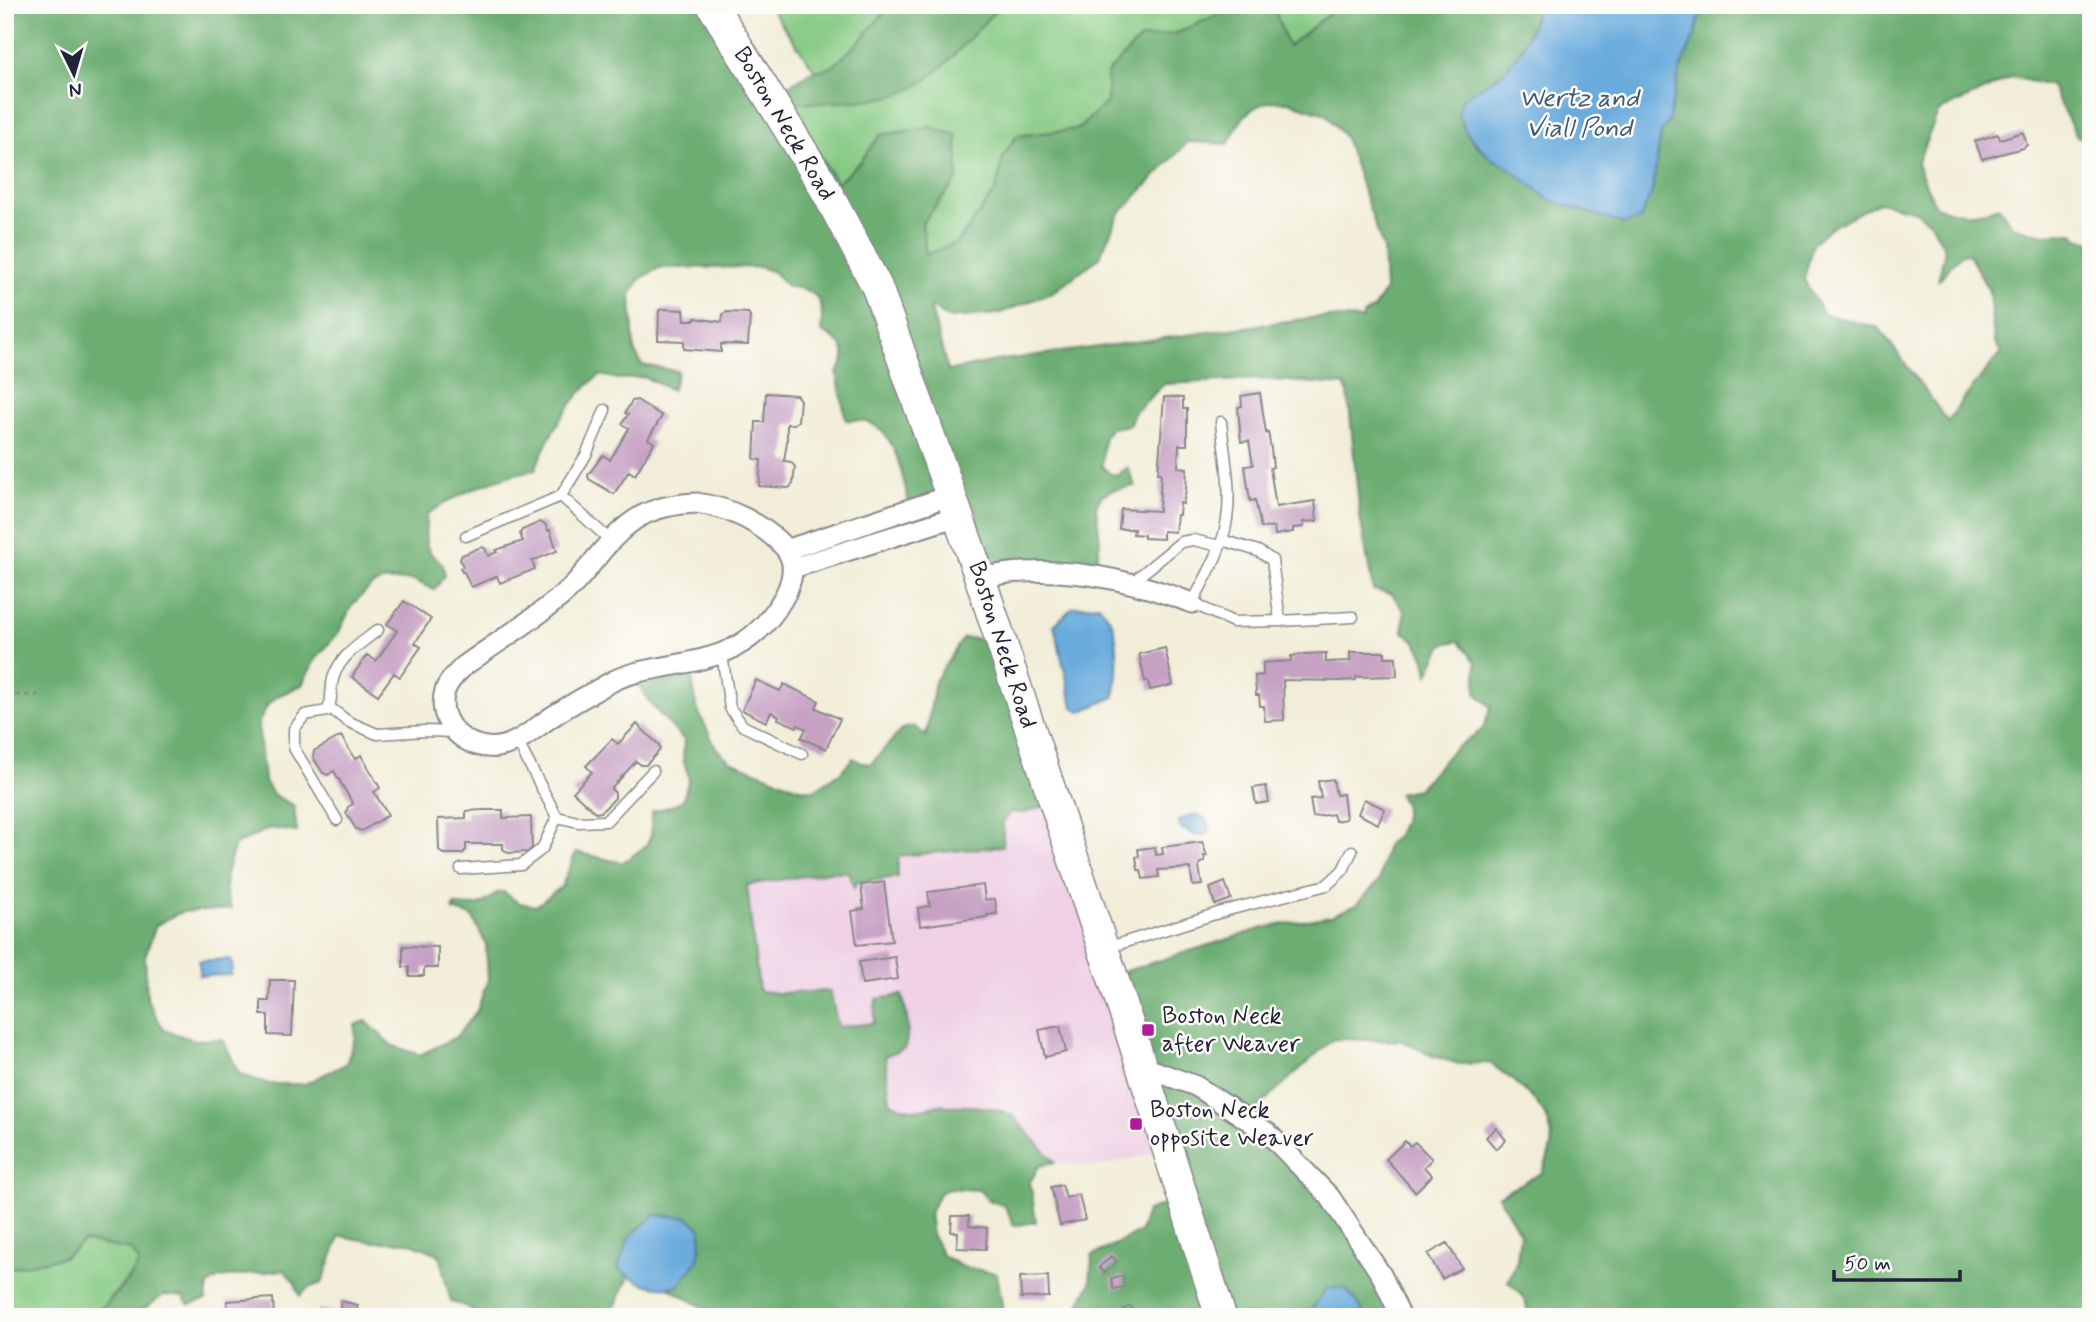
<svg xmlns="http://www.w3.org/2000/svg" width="2096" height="1322" font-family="Mynerve,sans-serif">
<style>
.built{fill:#efd0e5}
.green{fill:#86ca84;stroke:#547660;stroke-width:2}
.forest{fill:#6cae72;stroke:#476856;stroke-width:2;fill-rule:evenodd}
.water{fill:#69abdd;stroke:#46668c;stroke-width:2}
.building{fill:#c6a1c4}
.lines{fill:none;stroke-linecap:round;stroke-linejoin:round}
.service-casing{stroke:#8a888a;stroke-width:13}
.minor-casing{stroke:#8a888a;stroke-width:23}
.primary-casing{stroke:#8a888a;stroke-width:33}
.path{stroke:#8a888a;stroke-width:2.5;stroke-dasharray:5 5;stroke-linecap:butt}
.service{stroke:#fff;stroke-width:10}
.minor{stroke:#fff;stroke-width:19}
.primary{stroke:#fff;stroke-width:30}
.poi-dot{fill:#b5179e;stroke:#fdfcf7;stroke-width:2.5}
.labels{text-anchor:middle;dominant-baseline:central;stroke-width:5;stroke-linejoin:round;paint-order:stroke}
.street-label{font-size:24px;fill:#22223b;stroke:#fdfcf7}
.poi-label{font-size:24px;fill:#22223b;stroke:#fdfcf7;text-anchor:start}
.water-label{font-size:26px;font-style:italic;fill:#3e597c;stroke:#fdfcf7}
</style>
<rect width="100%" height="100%" fill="#fdfcf7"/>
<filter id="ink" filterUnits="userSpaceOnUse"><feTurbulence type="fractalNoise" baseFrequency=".0143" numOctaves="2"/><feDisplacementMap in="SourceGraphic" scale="14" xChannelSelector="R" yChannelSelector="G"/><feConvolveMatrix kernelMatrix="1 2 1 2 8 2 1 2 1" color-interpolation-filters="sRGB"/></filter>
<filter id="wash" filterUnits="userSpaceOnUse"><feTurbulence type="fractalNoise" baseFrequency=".00686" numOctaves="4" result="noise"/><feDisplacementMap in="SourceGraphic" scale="28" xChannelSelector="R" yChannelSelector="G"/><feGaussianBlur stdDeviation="1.57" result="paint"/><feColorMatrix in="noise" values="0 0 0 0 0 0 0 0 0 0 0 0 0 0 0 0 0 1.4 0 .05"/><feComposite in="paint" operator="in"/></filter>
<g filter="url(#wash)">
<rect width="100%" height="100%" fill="#f1edd8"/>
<path class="built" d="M1054,802L1167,1150L1096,1167L1055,1162L1012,1115L1003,1111L978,1105L945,1106L943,1104L924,1109L905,1110L890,1102L885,1056L905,1048L874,1023L838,1027L830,991L778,993L759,991L747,885L829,872H848L856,882L897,877L899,856L1003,846V823L1010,811Z"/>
<path class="green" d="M768,5H896L825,84Z
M1001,5H1251L1233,8L1177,33L1140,40L1107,73V102L1078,129L1016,136L1003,157L996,190L957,243L926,255L922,223L957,179L881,135L859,163L837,183L787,104L976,30Z
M1273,5H1340L1288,47Z
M84,1241L131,1250L139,1261L135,1270L102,1308L91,1317H5V1269L64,1257Z"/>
<path class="forest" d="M5,5H719L776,93L811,72L832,67L857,44L891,5H1001C972,33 942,76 905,92C880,103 817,102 787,104L837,183L859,163L880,135L931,127L957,135L958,179L922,223L926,254L957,243L996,190L1003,157L1016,136L1078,129L1107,102V73L1140,39L1177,33L1233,8L1273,5L1288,46L1340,5H1539L1522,49L1503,73L1462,99C1454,129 1480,153 1505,165L1652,192L1661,133L1668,122L1679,72L1695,35L1702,5H2091V136L2077,137L2051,86L2012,77L1938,112L1917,164L1935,206C1962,215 1972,216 1999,207L2012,226L2040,234L2074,233L2078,238L2091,242V1317H1527C1529,1301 1520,1291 1508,1282L1517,1260L1520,1233L1498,1196L1542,1173C1545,1165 1549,1156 1551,1147C1557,1109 1516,1083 1490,1063L1459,1064L1433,1056L1402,1041L1333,1039L1248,1116L1332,1199L1402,1317H1365L1359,1304L1312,1309L1311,1317H1072L1090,1284L1092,1256L1140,1232L1147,1211L1182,1198L1113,975L1267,927L1331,916L1356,905L1379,881L1387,844L1396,837L1403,822L1405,806L1398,793L1418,789L1453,750L1483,729L1491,707L1476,693V662L1459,641L1443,644L1428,674C1425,656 1419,640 1403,632L1404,611L1392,594L1373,590L1360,517L1348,393L1344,385L1259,379L1164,384L1134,413L1129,425L1112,428L1104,436L1102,466L1110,474L1118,475L1127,467L1135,486L1112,490L1102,495L1096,507L1100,541L1095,572L985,577L959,508L892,527L888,521L909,503C902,476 897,433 868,422C862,419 852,421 846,420L837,373C853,350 841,342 821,331C825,303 819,288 788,287L774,272L760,267L659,268L640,279L631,295L634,350L642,365L678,371L672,390L644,377L619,379L600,375C570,397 548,436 535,470C498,476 459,494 427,514C425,536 421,550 442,563L445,575L434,590L414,580L382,581L372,585L352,605L339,632L315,660L302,685L278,696L268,704L258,724L264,780L274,795L294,806L297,832L270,828L235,845C227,868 220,886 231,909L181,912L156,925L145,956L147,999L164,1030L194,1040L223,1039L239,1074L269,1084H305L346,1064L355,1038V1025L366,1021L391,1045L420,1055L456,1037L477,1011L488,979L486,944L472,916L453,910L454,905C479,906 477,909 497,893L504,892L519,903L536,906L562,886L576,852L622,863C631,856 650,847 651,834C653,825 648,819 653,811L672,806L683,800L689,778L683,759L684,740L652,706L631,673L690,660L696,707L716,748L730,761L799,788L814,790L841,772L853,758L862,763L871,764L902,729L914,726L926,736L935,681L963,638L1000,640L1054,802L1024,813L1010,812L1003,823V846L899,856L897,877L857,882L854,888L848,872H829L747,885L759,991L778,993L830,991L838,1027L874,1023L876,999L902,995C907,1014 910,1030 905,1048L885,1056L890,1102C911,1113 921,1110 943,1104L946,1106C969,1105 990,1106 1012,1115L1055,1162L1039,1166L1030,1182L1036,1222L1014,1226L1005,1206L988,1200L979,1190L949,1188L939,1193L929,1215L932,1234L942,1255L963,1267L997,1273L1004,1317H721L670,1289C681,1283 685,1274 694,1266L618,1268L629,1277L610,1317H481L466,1306L451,1302L439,1254L408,1242H375L340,1236L322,1283L308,1288L300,1296L295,1283L284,1270L219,1278L208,1285L206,1300L189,1305L183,1297L164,1295L133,1317H91C108,1303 131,1282 139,1261L131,1250L84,1241L64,1257L5,1269ZM1273,101L1288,102L1326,114L1345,138L1383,248L1385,290L1373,309L1363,315V319L1318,317L995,361L948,371L930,306L948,318L998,314L1053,292L1099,258L1119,214L1188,142L1228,144C1239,122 1246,106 1273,101ZM1879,202L1916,211L1931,223L1945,249L1938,281L1961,254L1969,255L1989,291L1994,340L2001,353L1961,402L1948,422L1879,328L1824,314L1804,280L1813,243L1831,227Z"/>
<path class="water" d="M1539,5H1702L1695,35L1679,72L1668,122L1661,133L1652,192L1640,219L1623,224L1550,200L1505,165L1490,158L1466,132L1458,113L1462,99L1503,73L1522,49Z
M1099,605C1102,610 1107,614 1110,619C1120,637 1118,677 1114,697L1080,712L1073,707L1054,625L1073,607Z
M1190,815C1200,814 1208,818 1209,829L1205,835L1198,836L1180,828L1179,821Z
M230,959L233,969L231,970V975L200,976L199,961Z
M655,1215L688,1217L701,1229C701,1242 702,1254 694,1265C690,1272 684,1275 680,1284C659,1293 637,1283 618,1268L629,1237Z
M1327,1288H1345L1359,1304L1365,1317H1311L1312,1309Z"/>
<g id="blocks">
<path class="building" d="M2023,132L2027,145L2023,148L1982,159L1975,141L1998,134L2000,139Z
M662,309L684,310L685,320H695V318L722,322L723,314L726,312L748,313L750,316L748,345L721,344V352L684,349V341L658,340L659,311Z
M766,393L796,395L800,400L798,421L794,424H787V442L784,461L791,462L795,467L793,484L789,488L759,486L761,460L754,459L755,440L756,422H764Z
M1260,393L1266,433L1268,432L1271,449L1273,467L1270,468L1276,507L1315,501L1317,521L1303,522L1304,527L1293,528V532L1275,535L1274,527L1261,528L1255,500L1250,501L1245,466L1253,465L1249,441L1241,442L1238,407L1242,406L1241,396Z
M1164,397L1183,398V409H1187V445H1179L1178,467L1187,468L1186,490L1183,504L1180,503L1179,515H1177L1175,532L1163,531V539L1144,538V535L1133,534L1134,529H1119L1121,509L1159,511L1161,473H1158Z
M637,400L662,416L648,439L654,443L635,475L629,471L614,494L589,479L588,475L603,455L610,460L629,428L622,424L628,414L625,413L632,401Z
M540,522L545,524L548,531L550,530L557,551L532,561L535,569L500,583L497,576L471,587L464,572H462L460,568L463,567L460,559L462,555L481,547L485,548L488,556L497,552L496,550L523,541L520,534L522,530Z
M404,601L431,619L415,643L421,647L400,677L394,673L378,695L352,677L367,655L376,661L397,631L387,624Z
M1165,648L1173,685L1150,690L1148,681H1145L1139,654Z
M1350,652H1385V657H1396L1397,676L1356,677V680L1339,681L1283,680L1284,720L1265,721L1264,706H1260L1259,695H1256L1255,676L1263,675V663L1291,661V656L1304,654L1326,653V662L1350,661Z
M756,680L780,691L784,684L819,701L816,708L840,719L826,749L801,738L806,729L798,725L797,727L778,719L779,716L771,712L766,722L742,710Z
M637,724L659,745L660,750L646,765H641L636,761L611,789L615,793V798L601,812L596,813L573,792L592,772L586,766L612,739L618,744Z
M341,736L355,759L361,755L380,788L374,792L388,815L362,831L356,829L346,813L348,807L353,804L334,771L328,775L323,773L313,757L314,751Z
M1333,779L1336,795L1343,794L1346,819L1335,821L1333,814L1313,817L1310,799L1321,798L1318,781Z
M1266,786L1269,802L1256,804L1253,788Z
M1364,799L1385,809L1378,824L1358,814Z
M484,810H503V818L531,817L532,848L528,852L508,853L503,849V844H466V850L462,854H443L439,850L438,819L466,818V811Z
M1202,842L1207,856H1204L1205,862L1200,863L1199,867L1202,885L1193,886L1190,868L1158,870L1159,877L1143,879L1141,870H1138L1136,857L1139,856L1138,849L1155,847L1156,855L1163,854L1162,847Z
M884,882L892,941L857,945L852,911L864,909L861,885Z
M1225,882L1231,899L1215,905L1210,888Z
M983,885L985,900L995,899L997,914L987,915V917L920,926L918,908L930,906L928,892Z
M403,946L438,947V968H424V976H409V967H403Z
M895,957L898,979L862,984L859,962Z
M270,980H294L292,1036L268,1035V1015H261V1001H269Z
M1060,1026L1066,1052L1045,1057L1039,1030Z
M1496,1128L1506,1140L1496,1149L1486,1137Z
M1405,1141L1410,1146L1415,1142L1432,1159L1424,1167L1432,1176L1415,1192L1386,1159Z
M1062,1185L1066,1198L1079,1194L1085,1220L1060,1225L1051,1187Z
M952,1216H969V1226L987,1228L986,1249L957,1248L958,1232H951Z
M1447,1243L1462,1268L1442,1279L1428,1254Z
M1112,1256L1117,1262L1104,1273L1099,1267Z
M1048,1276L1049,1297L1021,1298L1020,1277Z
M1123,1276L1124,1287L1113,1289L1111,1278Z
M273,1298L274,1317H228L227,1301Z
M341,1301L358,1305L355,1317H317L319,1309L339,1313Z
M1131,1306L1134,1317H1126L1124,1309Z"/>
</g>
</g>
<g filter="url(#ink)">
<use href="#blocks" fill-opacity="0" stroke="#8a888a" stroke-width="2"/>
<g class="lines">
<g class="service-casing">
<path id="service" d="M1221,422C1224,453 1232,488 1227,519C1223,549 1206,577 1192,603L1233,622L1280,621
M561,496L611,541
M466,536L561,496L586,455L605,410
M1222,540L1258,551L1272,560L1280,621L1353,617
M1131,583L1181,542L1193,540L1220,546
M722,654L730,708L743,726L802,754
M329,707L347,721L377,734L426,731L454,732
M517,741L557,817
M337,820L294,748V729L305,715L327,711C333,701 330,695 332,684C335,659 360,644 378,630
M461,869L521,865L542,849L557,817L578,822L606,821L653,771
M1106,948L1228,910L1327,885L1343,870L1352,851"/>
</g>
<g class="minor-casing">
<path id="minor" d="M697,503C730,508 762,523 785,548C796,561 793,578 786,593C757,648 721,657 664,667C647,670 629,673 613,681C593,692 573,703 553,716C536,727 519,744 498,747C467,751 435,723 445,691C448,681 457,673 464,666C497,642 534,620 565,593C578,582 586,570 597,557C627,520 647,505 697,503Z
M786,550L952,495
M793,568L958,516
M980,578C1052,562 1125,577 1192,603
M1141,1066L1196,1086L1268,1133L1330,1197L1382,1276L1401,1317"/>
</g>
<g class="primary-casing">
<path id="primary" d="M712,5L822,183L877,287L980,578L1122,1005L1221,1317"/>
</g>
<path class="path" d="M5,695H39"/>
<use href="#service" class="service"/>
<use href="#minor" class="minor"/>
<use href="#primary" class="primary"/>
</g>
</g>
<g class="poi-dot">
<rect x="1141" y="1023" width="14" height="14" rx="3.5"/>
<rect x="1129" y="1117" width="14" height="14" rx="3.5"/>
</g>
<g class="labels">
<g class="street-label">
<text transform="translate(784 124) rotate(59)">Boston Neck Road</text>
<text transform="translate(1002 645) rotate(72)">Boston Neck Road</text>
</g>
<g class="poi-label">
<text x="1162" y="1016">Boston Neck<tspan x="1162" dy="28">after Weaver</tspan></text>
<text x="1150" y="1110">Boston Neck<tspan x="1150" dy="28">opposite Weaver</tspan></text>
</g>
<g class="water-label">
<text x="1579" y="99">Wertz and<tspan x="1579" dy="30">Viall Pond</tspan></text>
</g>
</g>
<rect width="2096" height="1322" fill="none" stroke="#fdfcf7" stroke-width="28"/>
<g transform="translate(74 74) rotate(175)" stroke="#fdfcf7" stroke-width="5" paint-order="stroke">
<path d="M0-5L12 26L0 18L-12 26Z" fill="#22223b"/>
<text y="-10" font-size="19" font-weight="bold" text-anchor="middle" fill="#22223b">N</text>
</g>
<path d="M1834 1270v10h126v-10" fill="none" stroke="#22223b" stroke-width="3.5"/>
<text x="1844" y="1270" font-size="21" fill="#22223b" stroke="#fdfcf7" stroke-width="5" paint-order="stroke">50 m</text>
</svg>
